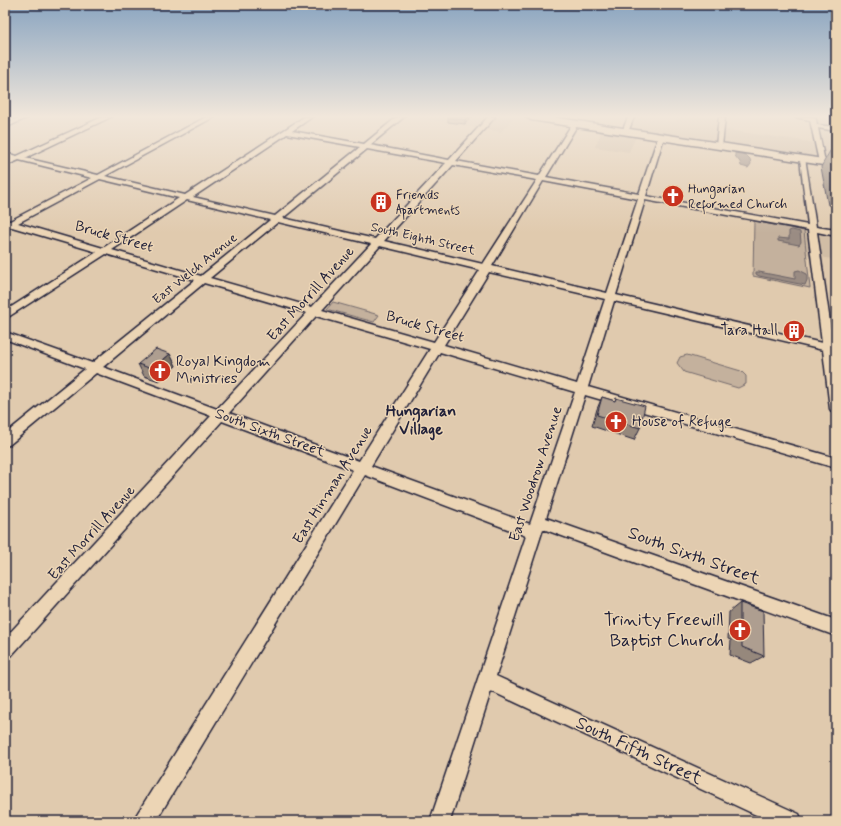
<svg xmlns="http://www.w3.org/2000/svg" width="841" height="826" font-family="Mynerve,sans-serif">
<style>
.built{fill:#d1bda5}
.green{fill:#c4b19d;stroke:#736a6c}
.water{fill:#9a8c83;stroke:#6a6266}
.lines{fill:none;stroke-linecap:round;stroke-linejoin:round}
.street-casing{stroke:#22223b;stroke-width:3}
.primary-casing{stroke:#22223b;stroke-width:3}
.street{fill:#ecd5b5;fill-rule:evenodd}
.primary{fill:#ecd5b5;fill-rule:evenodd}
.wall{fill:#96887c;stroke:#22223b}
.shaded-wall{fill:#7a6f65;stroke:#22223b}
.building{fill:#ae9e90;stroke:#22223b}
.labels{text-anchor:middle;dominant-baseline:central;stroke-width:3;stroke-linejoin:round;paint-order:stroke}
.far-poi-label{font-size:13px;fill:#22223b;stroke:#ecd5b5;text-anchor:start}
.far-street-label{font-size:13px;fill:#22223b;stroke:#ecd5b5}
.street-label{font-size:15px;fill:#22223b;stroke:#ecd5b5}
.poi-label{font-size:15px;fill:#22223b;stroke:#ecd5b5;text-anchor:start}
.neighbourhood-label{font-size:16px;font-weight:bold;fill:#22223b;stroke:#ecd5b5}
.near-street-label{font-size:18px;fill:#22223b;stroke:#ecd5b5}
.near-poi-label{font-size:18px;fill:#22223b;stroke:#ecd5b5;text-anchor:end}
</style>
<rect width="100%" height="100%" fill="#e0caae"/>
<filter id="ink" filterUnits="userSpaceOnUse"><feTurbulence type="fractalNoise" baseFrequency=".025" numOctaves="2"/><feDisplacementMap in="SourceGraphic" scale="8" xChannelSelector="R" yChannelSelector="G"/><feConvolveMatrix kernelMatrix="1 2 1 2 8 2 1 2 1" color-interpolation-filters="sRGB"/></filter>
<g filter="url(#ink)">
<path class="built" d="M413,117H514L501,132Z
M629,117H642L675,122L677,117H710L721,119L720,129L817,143L813,120L795,117H836V164L637,134L629,152L595,147L603,128L624,132Z
M809,228L836,233V260L806,254L804,231Z"/>
<path class="green" d="M754,221L804,231L810,288L753,276Z
M333,302L379,315L374,322L327,309Z
M687,355L741,371L746,376V384L738,388L684,372L677,363L680,357Z"/>
<path class="water" d="M735,153L746,155L750,159L751,164L748,168L741,166L740,162L735,156Z
M792,230L800,232L801,242L799,245L778,241V238L789,239V231Z
M799,270L807,274V280L805,285L759,276L756,274V272H759L795,279V271Z"/>
<g class="lines">
<g class="street-casing">
<path id="street" d="M20,117H29L5,128V124Z
M102,117H111L25,158L98,175L206,117H214L105,176L185,195L304,117H312L292,131L364,144L397,117H404L370,145L449,160L488,117H495L456,161L539,176L572,124L575,122L578,124L546,177L639,194L658,137L661,135L664,137L646,196L808,225L800,159L805,158L816,227L836,230V236L817,232L833,343H836V351L834,350L836,367V413L832,412L830,409L823,350L614,301L588,387L836,458V468L585,395L546,518L836,620V636L543,529L496,676L799,814L802,821H769L491,691L450,821H430L526,536L365,475L156,821H134L137,814L353,470L222,421L11,656L5,658V638L211,416L96,373L9,445L5,446V434L85,369L5,339V332L92,363L195,280L106,254L5,319V311L97,252L12,227L5,228V220L10,221L92,178L19,160L5,166V161L11,159L5,157V153L17,156ZM287,134L360,147L275,216L193,197ZM367,149L446,163L375,239L283,218ZM453,165L537,180L483,264L384,241ZM100,179L179,198L103,248L18,223ZM543,181L638,199L607,293L492,266ZM187,200L270,220L201,276L112,250ZM645,200L808,230L822,343L616,295ZM278,222L371,244L312,307L210,278ZM380,246L480,270L434,342L322,310ZM489,272L605,299L577,384L444,345ZM204,283L307,313L217,409L103,367ZM316,316L430,349L359,461L229,413ZM440,352L575,392L530,524L371,466Z
M628,117H634L628,132L625,134L622,132Z
M719,117H725L722,146L719,148L716,146Z
M795,117H813L816,119L817,125L836,127V131L818,128L825,162L824,163L819,162L810,120Z"/>
</g>
<g class="primary-casing">
<path id="primary" d="M526,117H552L836,161V167L531,120Z"/>
</g>
<use href="#street" class="street"/>
<use href="#primary" class="primary"/>
</g>
<path class="wall" d="M472,117L465,124L448,122V118Z
M830,151L836,152V207L828,205L821,167Z
M170,354L176,366L159,381L144,376L138,364Z
M602,397L615,401L616,398L640,428L634,440L592,426L597,409Z
M740,603L764,656L751,663L730,655L731,640L728,639L729,612Z"/>
<path class="shaded-wall" d="M468,117H472L465,124V120Z
M170,354L176,366L159,381L152,369Z"/>
<path class="building" d="M448,117H468L465,120L448,118Z
M830,151L836,152V177Z
M156,349L170,354L152,369L138,364Z
M602,397L615,401L616,398L645,406L640,428L597,415Z
M740,603L763,611L764,656L742,647V632L740,631Z"/>
</g>
<linearGradient id="sky" x2="0" y2="1"><stop stop-color="#89a4c0"/><stop offset="0.5" stop-color="#f1e7db"/><stop offset="1" stop-color="#f1e7db" stop-opacity="0"/></linearGradient>
<rect width="841" height="233" fill="url(#sky)"/>
<defs>
<g id="church-disc" transform="scale(1.15)"><circle r="9.5" fill="#c8321e" stroke="#ecd5b5"/><path d="M-1.2-6h2.4v3.5h3.3v2.4h-3.3V6h-2.4V-.1h-3.3v-2.4h3.3Z" fill="#fff"/></g>
<g id="building-disc" transform="scale(1.15)"><circle r="9.5" fill="#c8321e" stroke="#ecd5b5"/><path d="M-4-6H4V6H1V3H-1V6H-4ZM-2.5-4.3h1.7v1.8h-1.7ZM.8-4.3h1.7v1.8H.8ZM-2.5-1h1.7V.8h-1.7ZM.8-1h1.7V.8H.8Z" fill="#fff"/></g>
</defs>
<g fill-rule="evenodd">
<use href="#church-disc" x="673" y="196"/>
<use href="#building-disc" x="381" y="202"/>
<use href="#building-disc" x="794" y="331"/>
<use href="#church-disc" x="160" y="371"/>
<use href="#church-disc" x="616" y="422"/>
<use href="#church-disc" x="740" y="630"/>
</g>
<g class="labels">
<g class="far-poi-label">
<text x="688" y="189">Hungarian<tspan x="688" dy="15">Reformed Church</tspan></text>
<text x="396" y="195">Friends<tspan x="396" dy="15">Apartments</tspan></text>
</g>
<g class="far-street-label">
<text transform="translate(423 239) rotate(13)">South Eighth Street</text>
<text transform="translate(195 269) rotate(-39)">East Welch Avenue</text>
</g>
<g class="street-label">
<text transform="translate(114 237) rotate(16)">Bruck Street</text>
<text transform="translate(311 294) rotate(-48)">East Morrill Avenue</text>
<text transform="translate(425 327) rotate(16)">Bruck Street</text>
<text transform="translate(270 433) rotate(20)">South Sixth Street</text>
<text transform="translate(536 474) rotate(-72)">East Woodrow Avenue</text>
<text transform="translate(333 485) rotate(-58)">East Hinman Avenue</text>
<text transform="translate(92 533) rotate(-48)">East Morrill Avenue</text>
</g>
<g class="poi-label">
<text x="778" y="331" text-anchor="end">Tara Hall</text>
<text x="176" y="362">Royal Kingdom<tspan x="176" dy="17">Ministries</tspan></text>
<text x="632" y="422">House of Refuge</text>
</g>
<g class="neighbourhood-label">
<text x="421" y="411">Hungarian<tspan x="421" dy="18">Village</tspan></text>
</g>
<g class="near-street-label">
<text transform="translate(694 556) rotate(20)">South Sixth Street</text>
<text transform="translate(639 751) rotate(25)">South Fifth Street</text>
</g>
<g class="near-poi-label">
<text x="724" y="620">Trinity Freewill<tspan x="724" dy="21">Baptist Church</tspan></text>
</g>
</g>
<rect width="841" height="826" fill="none" stroke="#ecd5b5" stroke-width="20"/>
<rect x="10" y="10" width="821" height="806" fill="none" stroke="#22223b" stroke-width="1.5" filter="url(#ink)"/>
</svg>
